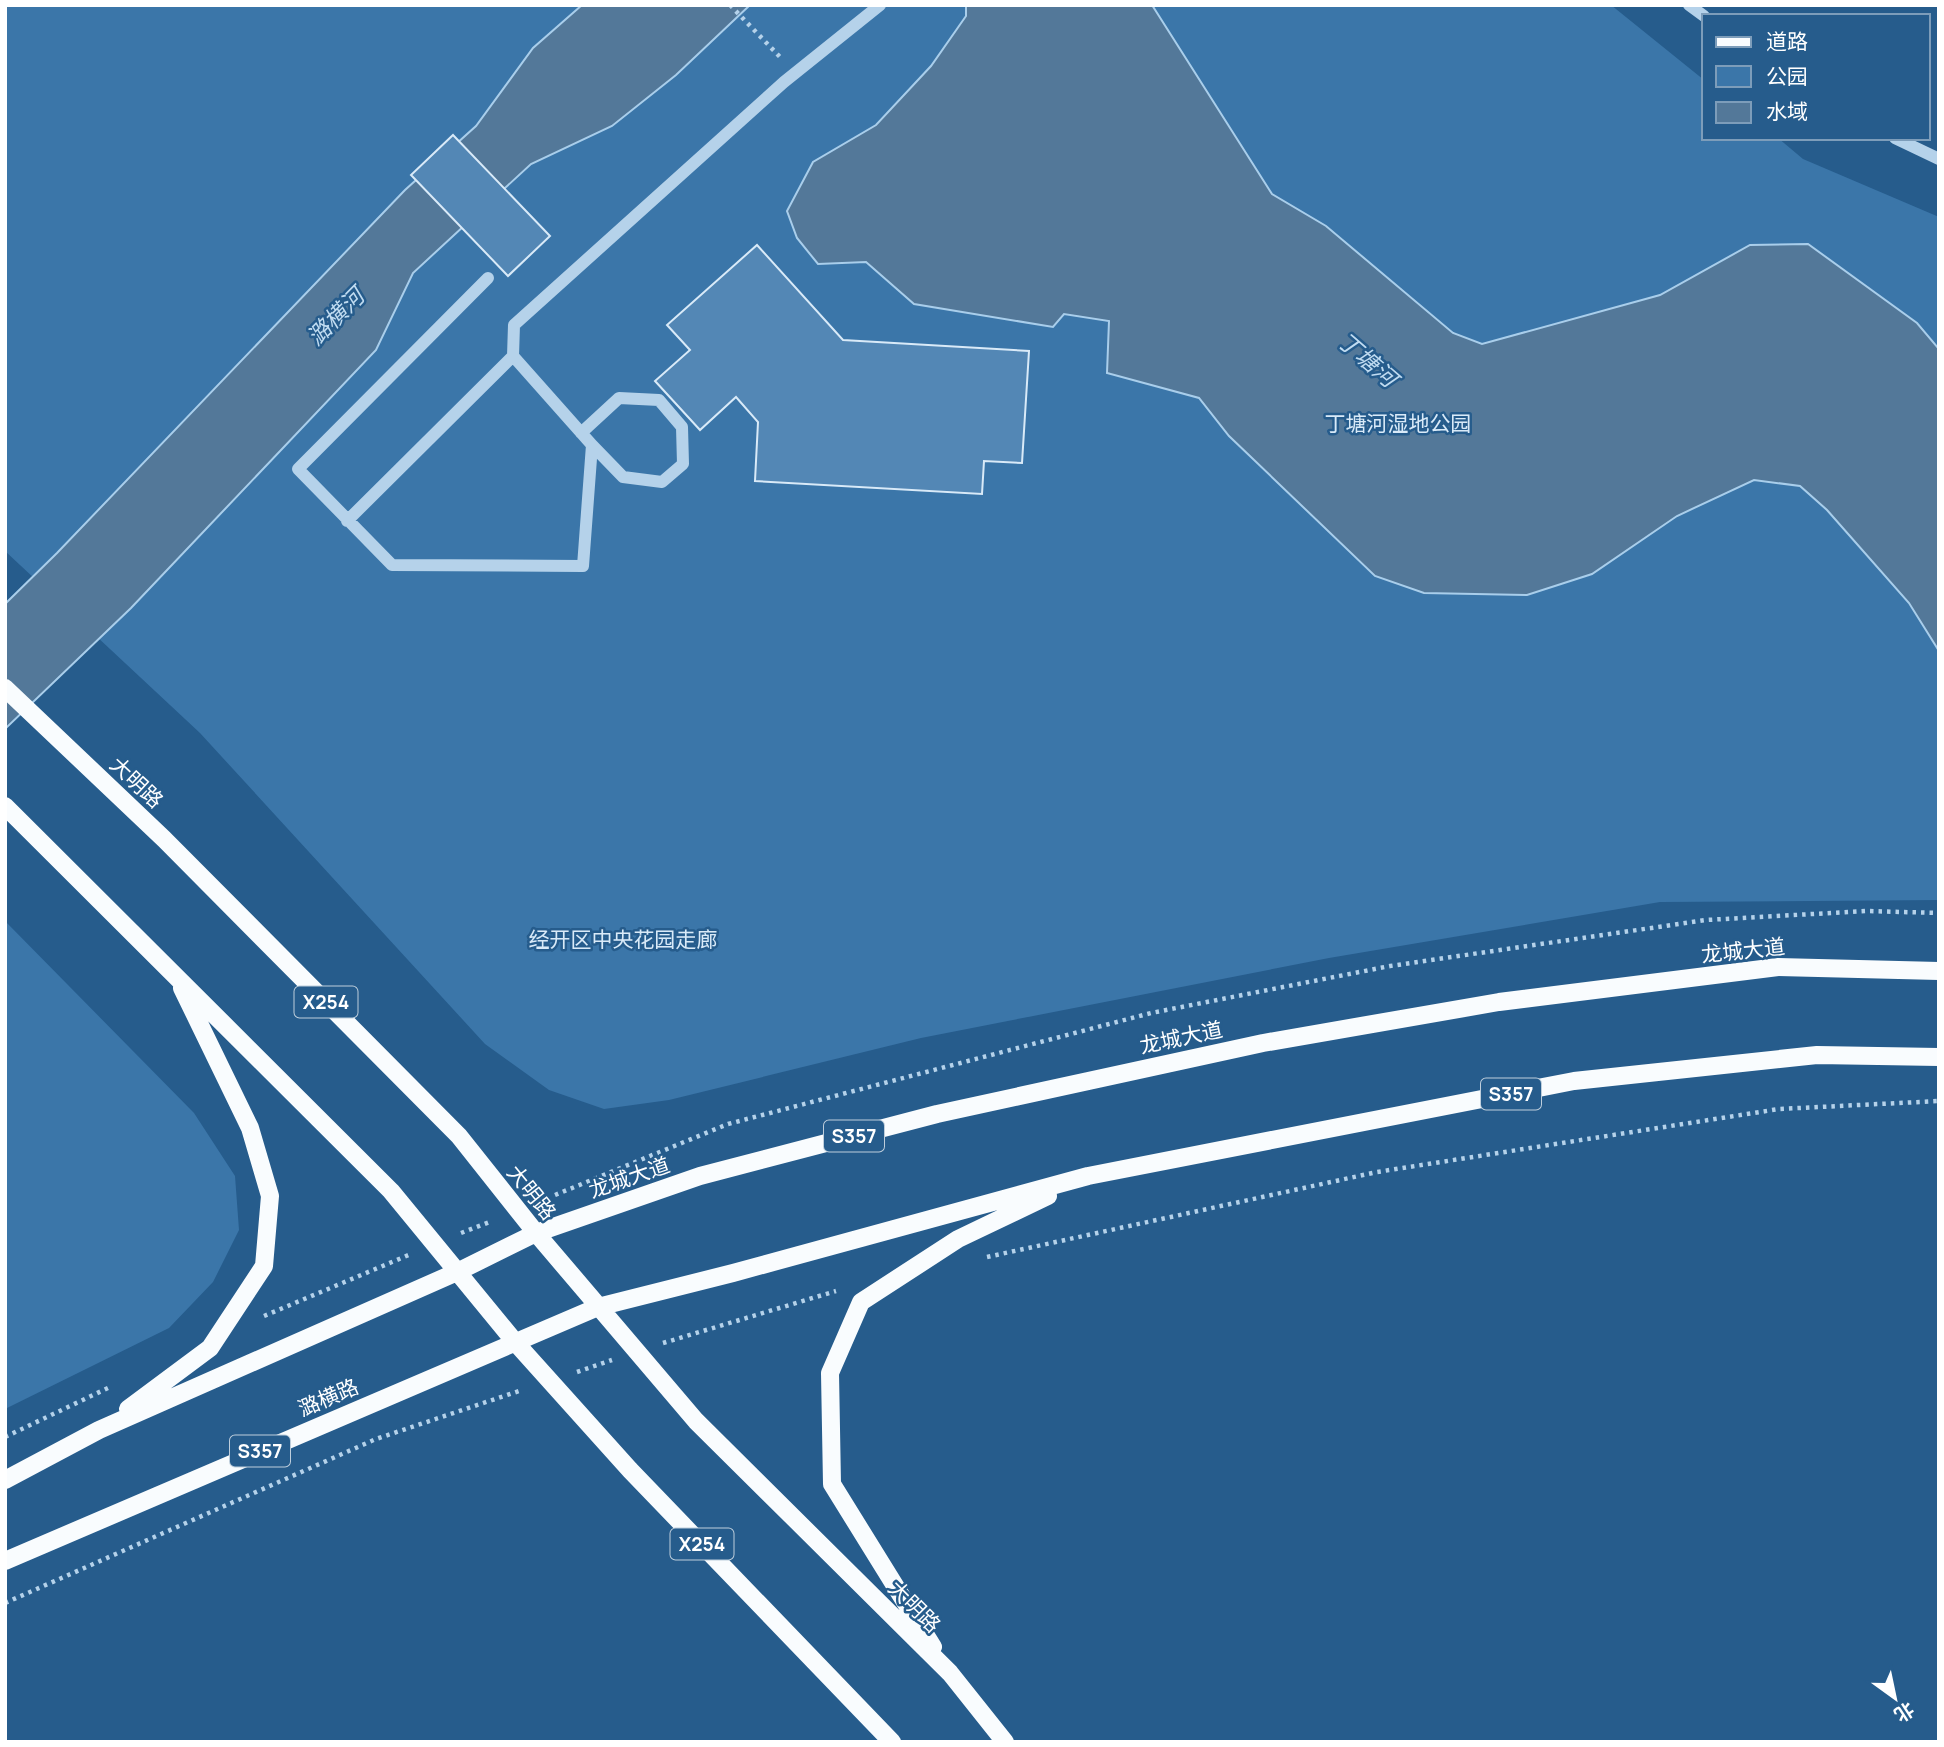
<svg xmlns="http://www.w3.org/2000/svg" width="1944" height="1747" font-family="Manrope,'Noto Sans SC',sans-serif">
<style>
.green{fill:#3b76a9}
.water{fill:#537899;stroke:#a9ceeb;stroke-width:2}
.building{fill:#5387b5;stroke:#d9eaf8;stroke-width:2}
.lines{fill:none;stroke-linecap:round;stroke-linejoin:round}
.path{stroke:#b5d2ea;stroke-width:4.5;stroke-dasharray:3.5 5;stroke-linecap:butt}
.minor{stroke:#b5d2ea;stroke-width:12}
.major{stroke:#f9fcfe;stroke-width:18}
.labels{text-anchor:middle;dominant-baseline:central;stroke-width:5;stroke-linejoin:round;paint-order:stroke}
.shield{fill:#265c8c;stroke:#becedc;stroke-width:2}
.shield-label{font-size:19px;font-weight:bold;fill:#fff}
.park-label{font-size:21px;fill:#d9eaf8;stroke:#265c8c}
.street-label{font-size:21px;fill:#fff;stroke:#265c8c}
.water-label{font-size:23px;font-style:italic;fill:#c1dcf1;stroke:#265c8c}
</style>
<rect width="100%" height="100%" fill="#265c8c"/>
<path class="green" d="M5,5H1611L1704,80V138H1778L1803,159L1939,217V900L1660,902L1329,958L921,1038L669,1100L604,1109L549,1090L485,1044L200,733L5,551Z
M5,921L194,1113L235,1176L239,1230L213,1282L169,1328L5,1409Z"/>
<path class="water" d="M582,5H750L676,75L612,126L531,164L413,273L376,350L131,608L5,729V604L57,553L405,190L476,126L533,48Z
M966,5H1152L1272,194L1326,226L1453,333L1482,344L1660,295L1750,245L1808,244L1917,323L1939,349V651L1909,603L1827,510L1800,486L1754,480L1677,516L1592,574L1527,595L1424,593L1375,576L1229,436L1199,398L1107,373L1109,321L1064,314L1053,327L914,304L866,262L818,264L797,238L787,211L813,162L876,125L931,66L966,16Z"/>
<path class="building" d="M453,135L550,236L508,276L411,175Z
M757,245L843,340L1029,351L1022,463L984,461L982,494L755,481L758,422L736,397L700,430L655,381L690,350L667,325Z"/>
<g class="lines">
<path class="path" d="M730,5L780,57
M555,1195L728,1124L1151,1013L1390,966L1706,920L1866,911L1939,913
M461,1233L492,1221
M987,1257L1377,1172L1779,1109L1939,1101
M264,1316L411,1254
M663,1343L836,1291
M577,1372L612,1360
M5,1437L110,1387
M5,1603L376,1439L522,1390"/>
<path class="minor" d="M1689,5L1704,16
M1895,138L1939,159
M488,278L298,469L392,565L583,566L592,445L513,356
M581,433L619,398L659,400L682,427L683,464L662,482L623,477L592,445
M347,521L513,356L514,325L784,82L880,5"/>
<path class="major" d="M5,688L164,839L459,1136L536,1233L696,1421L950,1673L1005,1742
M5,806L391,1191L515,1342L630,1470L892,1742
M128,1409L210,1348L264,1266L270,1196L250,1128L182,988
M5,1480L99,1430L457,1272L536,1233L700,1176L937,1114L1263,1043L1499,1002L1778,967L1939,971
M5,1561L598,1307L733,1273L1088,1176L1574,1081L1817,1055L1939,1057
M933,1647L832,1484L830,1373L861,1302L958,1239L1048,1196"/>
</g>
<g class="labels">
<g class="shield">
<rect x="294.5" y="986.5" width="63" height="31" rx="5"/>
<rect x="1481" y="1078.5" width="60" height="31" rx="5"/>
<rect x="824" y="1120.5" width="60" height="31" rx="5"/>
<rect x="230" y="1435.5" width="60" height="31" rx="5"/>
<rect x="670.5" y="1528.5" width="63" height="31" rx="5"/>
</g>
<g class="shield-label">
<text x="326" y="1002">X254</text>
<text x="1511" y="1094">S357</text>
<text x="854" y="1136">S357</text>
<text x="260" y="1451">S357</text>
<text x="702" y="1544">X254</text>
</g>
<g class="park-label">
<text x="1398" y="423">丁塘河湿地公园</text>
<text x="623" y="939">经开区中央花园走廊</text>
</g>
<g class="street-label">
<text transform="translate(137 782) rotate(43)">大明路</text>
<text transform="translate(1743 950) rotate(-6)">龙城大道</text>
<text transform="translate(1181 1037) rotate(-12)">龙城大道</text>
<text transform="translate(629 1177) rotate(-19)">龙城大道</text>
<text transform="translate(532 1192) rotate(51)">大明路</text>
<text transform="translate(328 1397) rotate(-23)">潞横路</text>
<text transform="translate(915 1606) rotate(45)">大明路</text>
</g>
<g class="water-label">
<text transform="translate(335 316) rotate(-45)">潞横河</text>
<text transform="translate(1368 359) rotate(41)">丁塘河</text>
</g>
</g>
<rect width="1944" height="1747" fill="none" stroke="#ffffff" stroke-width="14"/>
<rect x="1702" y="14" width="228" height="126" fill="#265c8c" stroke="#7d9dba" stroke-width="2"/>
<rect x="1716" y="37" width="35" height="10" fill="#f9fcfe" stroke="#7d9dba" stroke-width="2"/>
<text x="1766" y="49" font-size="21" fill="#ffffff">道路</text>
<rect x="1716" y="66" width="35" height="21" fill="#3b76a9" stroke="#7d9dba" stroke-width="2"/>
<text x="1766" y="84" font-size="21" fill="#ffffff">公园</text>
<rect x="1716" y="102" width="35" height="21" fill="#537899" stroke="#7d9dba" stroke-width="2"/>
<text x="1766" y="119" font-size="21" fill="#ffffff">水域</text>
<g transform="translate(1895 1698) rotate(147)" stroke="#265c8c" stroke-width="5" paint-order="stroke">
<path d="M0-5L12 26L0 18L-12 26Z" fill="#ffffff"/>
<text y="-10" font-size="19" font-weight="bold" text-anchor="middle" fill="#ffffff">北</text>
</g>
</svg>
